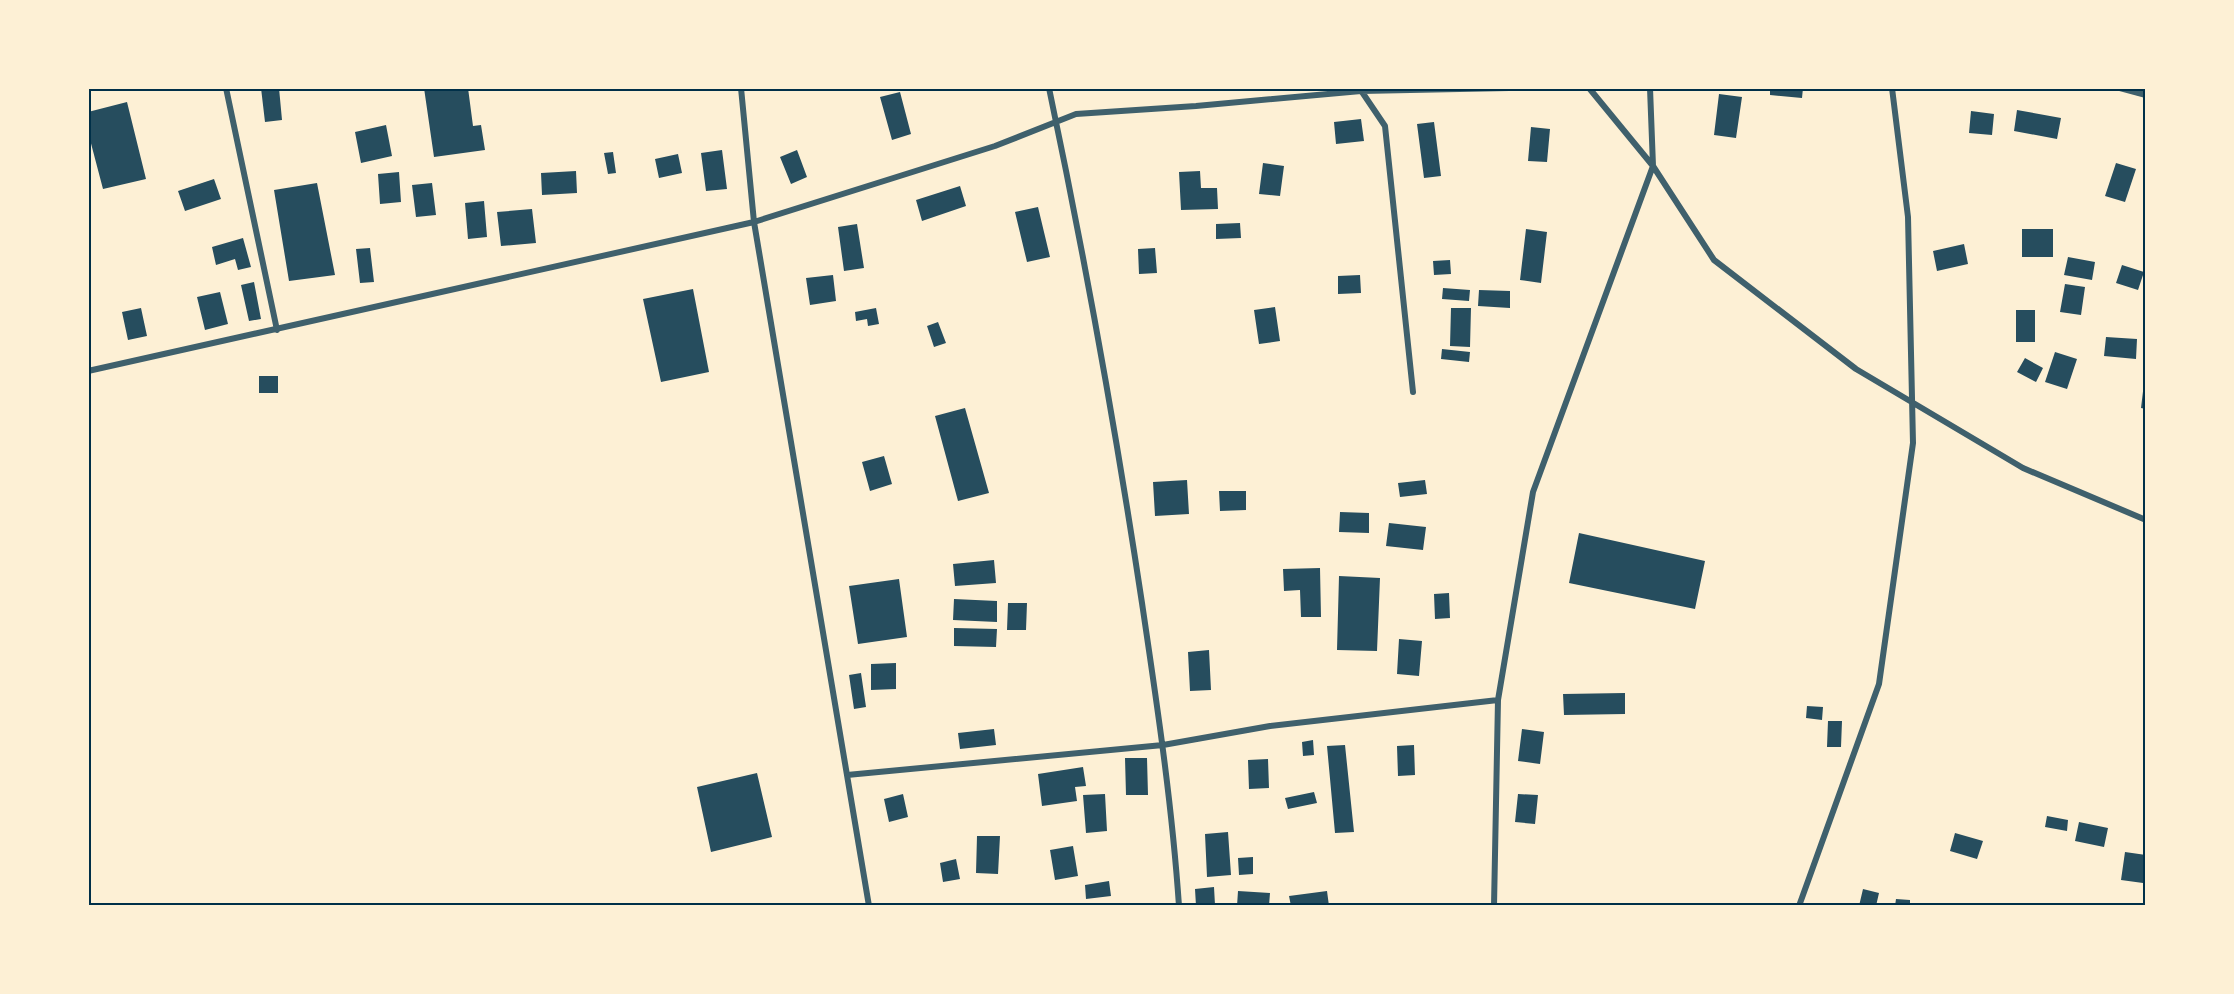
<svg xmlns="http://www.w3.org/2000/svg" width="2234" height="994" font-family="Arial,sans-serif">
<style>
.building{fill:#264d5e}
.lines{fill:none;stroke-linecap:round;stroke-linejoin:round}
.minor{stroke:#3f606c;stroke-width:6}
.neatline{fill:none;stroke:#003049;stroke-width:2}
</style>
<rect width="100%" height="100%" fill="#fdf0d5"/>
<path class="building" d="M261,88H279L282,120L265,122Z
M424,88H468L473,126L481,125L485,150L434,157Z
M1770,88H1803L1802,98L1770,95Z
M900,92L911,134L892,140L880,97Z
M1719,94L1742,97L1736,138L1714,135Z
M127,102L146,179L103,189L88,132V112Z
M2017,110L2061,118L2057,139L2014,131Z
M1971,111L1994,114L1992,135L1969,133Z
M1361,119L1364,141L1336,144L1334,122Z
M1434,122L1441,176L1424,178L1417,124Z
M386,125L392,156L361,163L355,132Z
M1531,127L1550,129L1547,162L1528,161Z
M722,150L727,189L706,191L701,153Z
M797,150L807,177L791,184L780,157Z
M613,152L616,173L608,174L604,153Z
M678,154L682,173L659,178L655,159Z
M1263,163L1284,166L1280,196L1259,194Z
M2116,163L2136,169L2125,202L2105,196Z
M576,171L577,193L542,195L541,173Z
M1200,171L1201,188H1217L1218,209L1181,210L1179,172Z
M399,172L401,202L380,204L378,174Z
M214,179L221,199L185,211L178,191Z
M317,183L335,275L289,281L274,190Z
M432,183L436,215L416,217L412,185Z
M960,186L966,206L922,221L916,200Z
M484,201L487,237L468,239L465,203Z
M1038,207L1050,257L1027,262L1015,212Z
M532,209L536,243L501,246L497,212Z
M1240,223L1241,238L1216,239V224Z
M857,224L864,268L844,271L838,227Z
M1526,229L1547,232L1541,283L1520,280Z
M2022,229H2053V257H2022Z
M243,238L251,267L238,270L235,259L216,265L212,247Z
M1964,244L1968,264L1937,271L1933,251Z
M370,248L374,282L360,283L356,249Z
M1155,248L1157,273L1139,274L1138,249Z
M2068,257L2095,262L2092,280L2064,275Z
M1450,260L1451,274L1434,275L1433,261Z
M2122,265L2144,272L2138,290L2116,283Z
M833,275L836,301L810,305L806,278Z
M1360,275L1361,293L1338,294V276Z
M254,282L261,319L249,321L241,285Z
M2065,284L2085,287L2081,315L2060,312Z
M1443,288L1470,290L1469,301L1442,299Z
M693,289L709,372L661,382L643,299Z
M1479,290L1510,291V308L1478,306Z
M220,292L228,324L205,330L197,297Z
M1275,307L1280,341L1259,344L1254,310Z
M141,308L147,336L128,340L122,312Z
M876,308L879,324L868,326L867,319L856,321L855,312Z
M1451,308H1471L1470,347L1450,346Z
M2016,310H2035V342H2016Z
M938,322L946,343L934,347L927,326Z
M2106,337L2137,339L2136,359L2104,356Z
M1442,349L1470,352L1469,362L1441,359Z
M2055,352L2077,359L2067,389L2045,382Z
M2025,358L2043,368L2036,382L2017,372Z
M259,376H278V393H259Z
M2144,383H2146V409L2141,408Z
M965,408L989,493L958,501L935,416Z
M884,456L892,484L870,491L862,462Z
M1187,480L1189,514L1155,516L1153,482Z
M1425,480L1427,494L1400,497L1398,483Z
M1219,491H1246V510L1220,511Z
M1340,512L1369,513V533L1339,532Z
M1389,523L1426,527L1423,550L1386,546Z
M1579,533L1705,561L1695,609L1569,583Z
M994,560L996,583L955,586L953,564Z
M1320,568L1321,617H1301L1300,590L1284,591L1283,569Z
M1339,576L1380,578L1377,651L1337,650Z
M899,579L907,637L858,644L849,586Z
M1449,593L1450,618L1435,619L1434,594Z
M954,599L997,601V622L953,620Z
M1008,603H1027L1026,630H1007Z
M954,628L997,629L996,647L954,646Z
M1399,639L1422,641L1419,676L1397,674Z
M1209,650L1211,690L1190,691L1188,652Z
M896,663V689L871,690V664Z
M861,673L866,707L854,709L849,675Z
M1625,693V714L1564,715L1563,694Z
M1807,706L1823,707L1822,720L1806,718Z
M1828,721H1842L1841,747H1827Z
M994,729L996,745L960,749L958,733Z
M1522,729L1544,732L1540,764L1518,761Z
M1313,740L1314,755L1303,756L1302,742Z
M1345,745L1354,832L1335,833L1327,746Z
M1414,745L1415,775L1398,776L1397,746Z
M1125,758H1147L1148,795H1126Z
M1268,759L1269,788L1249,789L1248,760Z
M1083,767L1086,786L1075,787L1077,801L1042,806L1038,774Z
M757,773L772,837L711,852L697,787Z
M1314,792L1317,803L1288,809L1285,798Z
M903,794L908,817L889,822L884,799Z
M1105,794L1107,831L1086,833L1083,795Z
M1518,794L1538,795L1535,824L1515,822Z
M2047,816L2068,820L2067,831L2045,827Z
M2079,822L2108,828L2104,847L2075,841Z
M1228,832L1231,875L1207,877L1205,834Z
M1955,833L1983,841L1977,859L1950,851Z
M977,836H1000L998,874L976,873Z
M1073,846L1078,876L1055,880L1050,850Z
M2125,852L2146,855L2143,883L2121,880Z
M1253,857V874L1239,875L1238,858Z
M956,859L960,879L943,882L940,863Z
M1109,881L1111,896L1086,899L1085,885Z
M1214,887L1215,905L1196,906L1195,889Z
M1863,889L1879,893L1876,906H1859Z
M1238,891L1270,893L1269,906H1237Z
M1327,891L1329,906H1291L1289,896Z
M1896,899L1910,900V906H1895Z"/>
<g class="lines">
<path class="minor" d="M226,88L277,330
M741,88L754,222L869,906
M1049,88C1085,259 1116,431 1142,603C1157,704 1172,804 1179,906
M1589,88L1653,166L1650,88
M2120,88L2146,95
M1360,89L1385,126L1413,392
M1653,166L1714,260L1856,369L2023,468L2146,520
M88,371L754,222L995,146L1076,114L1196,106L1361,91L1509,88
M847,775L1163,745L1270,726L1498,700
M1494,906L1498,700L1533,492L1653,166
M1799,906L1879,684L1913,443L1908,217L1892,88"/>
</g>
<rect width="2234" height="994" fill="none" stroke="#fdf0d5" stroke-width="180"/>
<rect x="90" y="90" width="2054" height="814" class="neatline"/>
</svg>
